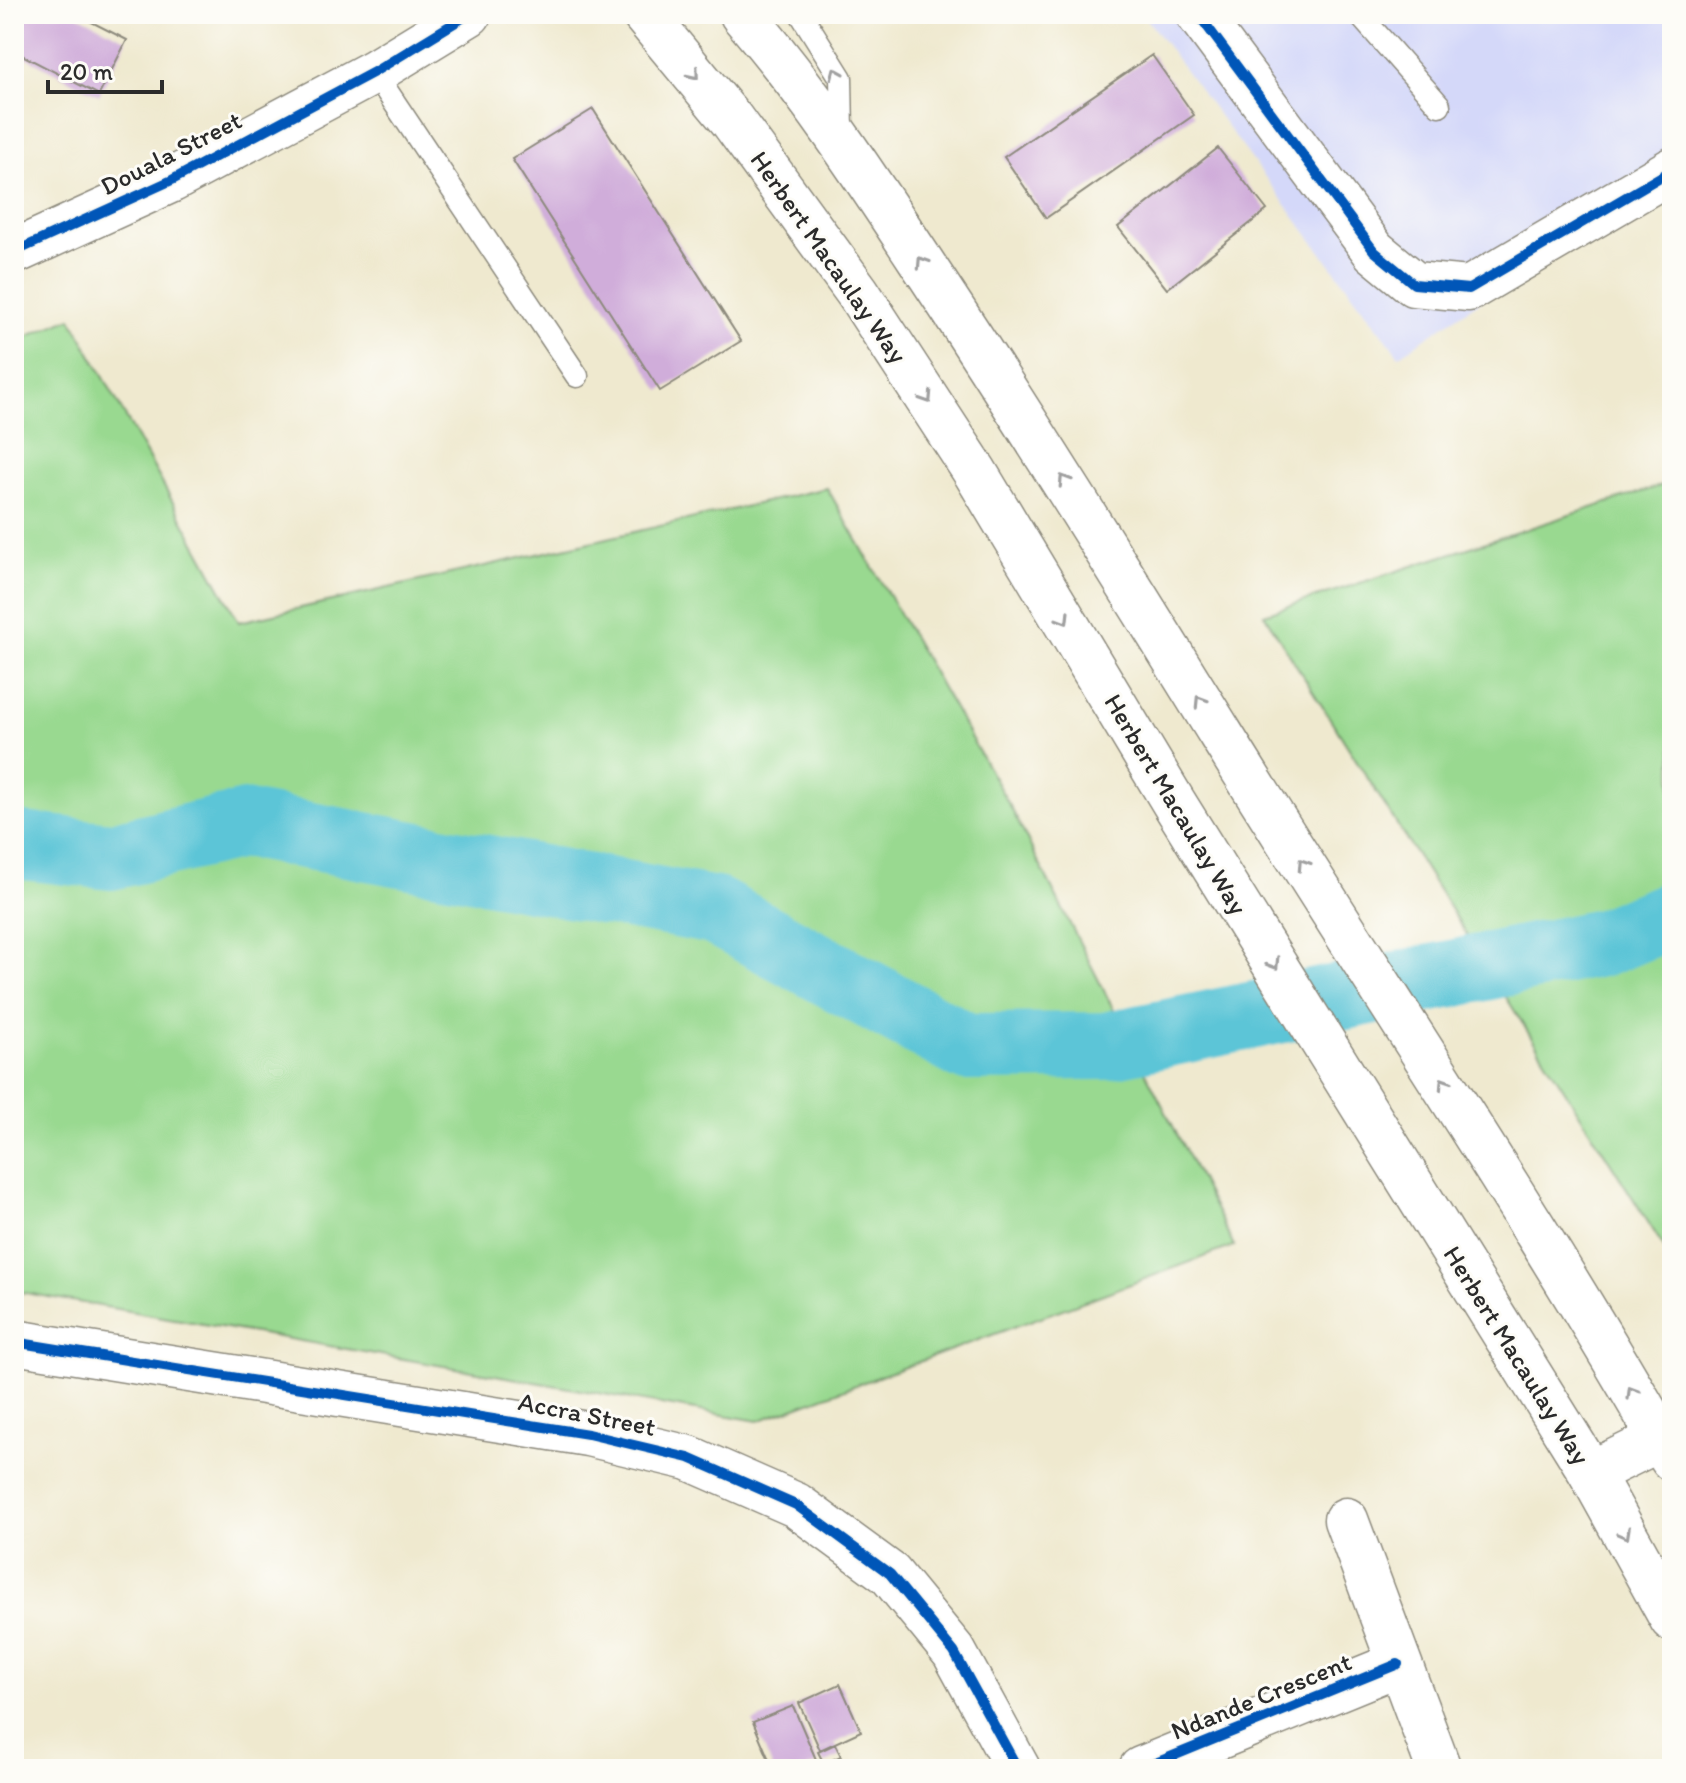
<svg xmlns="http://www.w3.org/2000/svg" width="1686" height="1783" font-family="Itim,sans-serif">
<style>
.built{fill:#d4d8f9}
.green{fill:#99d990;stroke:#62825e;stroke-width:2}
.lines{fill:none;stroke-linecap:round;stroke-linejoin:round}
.river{stroke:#5cc5d7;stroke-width:68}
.building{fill:#d0adda}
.lane-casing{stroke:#8d8a7d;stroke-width:25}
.street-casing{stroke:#8d8a7d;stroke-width:47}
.secondary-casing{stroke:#8d8a7d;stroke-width:47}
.lane{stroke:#fff;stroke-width:22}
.street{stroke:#fff;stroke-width:44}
.secondary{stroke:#fff;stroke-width:44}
.cycleway-casing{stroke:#fdfcf7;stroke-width:15}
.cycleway{stroke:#0057b8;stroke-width:10}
.oneway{stroke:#a0a0a0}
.labels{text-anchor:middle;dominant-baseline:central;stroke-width:6;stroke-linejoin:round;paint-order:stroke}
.street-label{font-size:26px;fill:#2b2b2b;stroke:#fdfcf7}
</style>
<rect width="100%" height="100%" fill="#fdfcf7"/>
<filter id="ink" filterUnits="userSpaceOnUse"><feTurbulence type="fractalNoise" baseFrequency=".0125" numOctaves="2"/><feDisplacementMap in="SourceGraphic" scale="16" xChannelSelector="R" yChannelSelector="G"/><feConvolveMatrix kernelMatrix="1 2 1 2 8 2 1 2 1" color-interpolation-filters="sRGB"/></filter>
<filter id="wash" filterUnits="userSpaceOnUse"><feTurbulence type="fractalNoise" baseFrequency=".006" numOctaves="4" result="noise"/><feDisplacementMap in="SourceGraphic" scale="32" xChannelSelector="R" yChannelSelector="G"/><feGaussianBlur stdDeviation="1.8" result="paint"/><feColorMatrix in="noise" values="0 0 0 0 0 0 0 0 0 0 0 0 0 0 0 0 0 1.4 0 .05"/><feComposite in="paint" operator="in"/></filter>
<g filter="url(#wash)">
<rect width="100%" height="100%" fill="#efe9cf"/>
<path class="built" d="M1143,14H1672V171L1399,356Z"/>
<path class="green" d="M71,318L239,622L827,488L1010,806L1234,1246L758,1421L14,1291V342Z
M1672,482V1260L1264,614Z"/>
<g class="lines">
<path class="river" d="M14,845L111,856L245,824L715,911L966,1047L1105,1046L1605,942L1672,914"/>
</g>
<g id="blocks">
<path class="building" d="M14,14H76L127,40L99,95L14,51Z
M1152,55L1194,115L1046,218L1004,157Z
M593,109L741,341L660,391L512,159Z
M1218,148L1267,210L1167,289L1118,227Z
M840,1684L861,1731L820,1750L799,1703Z
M793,1706L818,1764L806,1769H773L753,1722Z
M835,1744L841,1756L824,1764L818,1752Z"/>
</g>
</g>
<g filter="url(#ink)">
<use href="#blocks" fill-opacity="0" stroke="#8d8a7d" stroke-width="2"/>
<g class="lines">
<g class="lane-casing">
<path id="lane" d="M801,14L841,78L842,132
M1359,14L1439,105
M374,72L577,376"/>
</g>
<g class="street-casing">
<path id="street" d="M1198,14L1374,251L1414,284L1469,289L1672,170
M14,252L172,180L374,72L469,14
M14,1342L588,1434L689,1458L796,1505L890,1574L954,1652L1018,1769
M1591,1473L1672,1433
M1346,1520L1439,1769
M1141,1769L1398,1664"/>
</g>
<g class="secondary-casing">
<path id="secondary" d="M644,14L731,119L858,293L975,472L1174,803L1591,1473L1672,1619
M742,14C816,99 876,193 938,287C1035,434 1127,583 1220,733C1370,976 1531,1211 1672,1459"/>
</g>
<use href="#lane" class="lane"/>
<use href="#street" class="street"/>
<use href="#secondary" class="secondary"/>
<g class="cycleway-casing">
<path id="cycleway" d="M1198,14L1374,251L1414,284L1469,289L1672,170
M14,252L172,180L374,72L469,14
M14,1342L588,1434L689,1458L796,1505L890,1574L954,1652L1018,1769
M1141,1769L1398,1664"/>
</g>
<use href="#cycleway" class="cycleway"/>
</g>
<defs><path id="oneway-chevron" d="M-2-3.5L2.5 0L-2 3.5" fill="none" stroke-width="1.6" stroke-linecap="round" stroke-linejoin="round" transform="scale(2)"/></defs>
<g class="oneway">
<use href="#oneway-chevron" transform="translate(836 73) rotate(-113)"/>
<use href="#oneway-chevron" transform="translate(694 74) rotate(50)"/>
<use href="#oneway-chevron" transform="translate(922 262) rotate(-123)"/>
<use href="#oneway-chevron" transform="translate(927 398) rotate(57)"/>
<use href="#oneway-chevron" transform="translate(1064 480) rotate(-122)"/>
<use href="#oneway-chevron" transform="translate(1064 619) rotate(59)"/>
<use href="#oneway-chevron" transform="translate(1200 701) rotate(-122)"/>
<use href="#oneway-chevron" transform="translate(1303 864) rotate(-123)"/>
<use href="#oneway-chevron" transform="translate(1274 964) rotate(58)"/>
<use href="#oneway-chevron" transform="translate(1444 1083) rotate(-123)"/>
<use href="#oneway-chevron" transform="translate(1632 1392) rotate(-121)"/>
<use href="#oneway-chevron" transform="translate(1625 1534) rotate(61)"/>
</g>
</g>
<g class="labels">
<g class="street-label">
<text transform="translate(171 153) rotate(-27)">Douala Street</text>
<text transform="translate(829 257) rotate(55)">Herbert Macaulay Way</text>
<text transform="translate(1176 804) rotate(59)">Herbert Macaulay Way</text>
<text transform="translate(1517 1355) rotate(58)">Herbert Macaulay Way</text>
<text transform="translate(587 1414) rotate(11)">Accra Street</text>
<text transform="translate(1261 1696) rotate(-22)">Ndande Crescent</text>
</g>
</g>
<rect width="1686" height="1783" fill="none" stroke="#fdfcf7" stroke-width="48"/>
<path d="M48 80v12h114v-12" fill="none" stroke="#2b2b2b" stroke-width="4"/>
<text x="60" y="80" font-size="24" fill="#2b2b2b" stroke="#fdfcf7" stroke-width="6" paint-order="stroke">20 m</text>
</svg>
